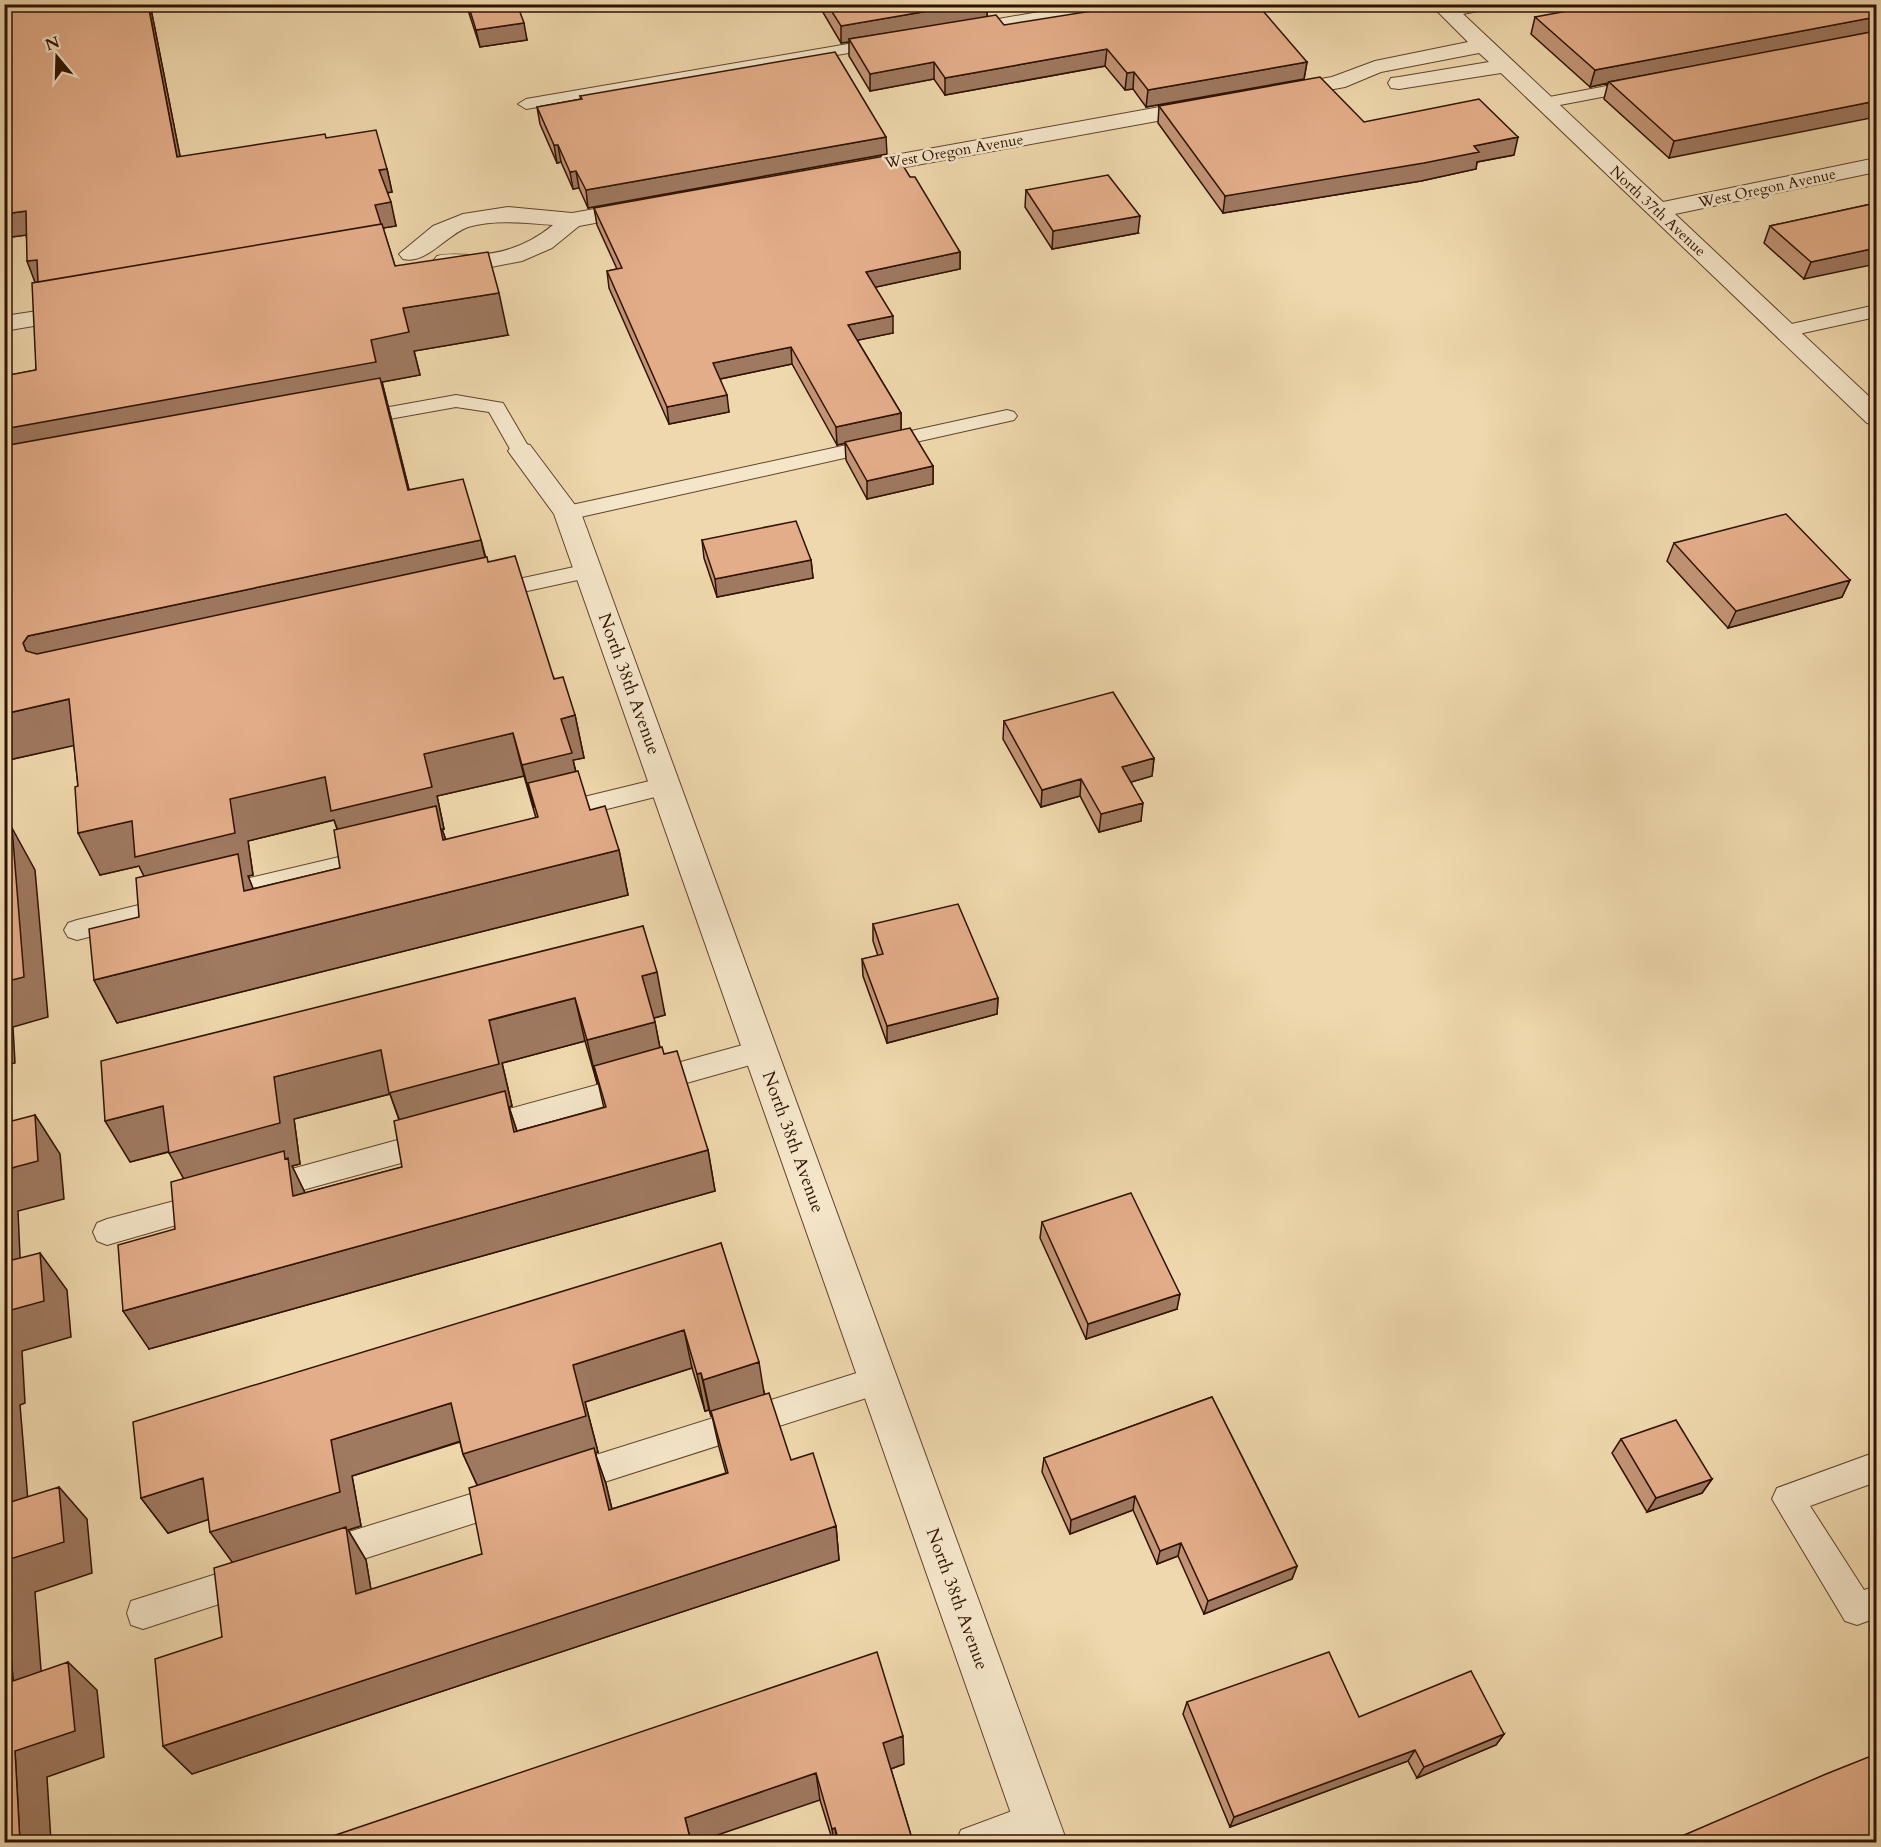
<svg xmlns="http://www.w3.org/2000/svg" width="1881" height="1847" font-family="Cardo,serif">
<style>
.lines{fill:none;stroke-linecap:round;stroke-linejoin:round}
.service-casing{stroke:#5f442b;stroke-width:2}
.minor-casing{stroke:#5f442b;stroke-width:2}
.service{fill:#f5e6ca;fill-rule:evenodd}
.minor{fill:#f5e6ca;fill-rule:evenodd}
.wall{fill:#c39576;stroke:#2f1200;stroke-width:1.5;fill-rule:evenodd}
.shaded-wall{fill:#9f7960;stroke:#2f1200;stroke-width:1.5}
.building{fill:#e3ad89;stroke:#2f1200;stroke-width:1.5}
.labels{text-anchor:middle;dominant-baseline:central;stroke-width:5;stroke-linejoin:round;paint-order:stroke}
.far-street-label{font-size:15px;fill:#2f1200;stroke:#f5e6ca}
.street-label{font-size:18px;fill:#2f1200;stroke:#f5e6ca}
</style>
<rect width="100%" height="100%" fill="#efd8ad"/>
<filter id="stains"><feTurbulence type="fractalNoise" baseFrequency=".00333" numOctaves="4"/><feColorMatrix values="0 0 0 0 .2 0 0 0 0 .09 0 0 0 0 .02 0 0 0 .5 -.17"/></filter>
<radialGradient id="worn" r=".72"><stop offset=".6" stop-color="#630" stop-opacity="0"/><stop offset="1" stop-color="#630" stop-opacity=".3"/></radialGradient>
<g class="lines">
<g class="service-casing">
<path id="service" d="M1084,4H1122L1114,9L970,34L962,29L970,24Z
M883,38L889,40L891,43L889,46L526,109L518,104L526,99Z
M1638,80L1646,85L1644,89L1544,108L1536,103L1544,98Z
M1876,305V317L1785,337L1775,331L1778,327Z
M456,395L503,403L531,451L528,456H514L489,412L456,407L356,425L349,423L346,419L349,415L356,413Z
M1007,410L1014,412L1017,416L1014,420L567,520L560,518L556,513L560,508L567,506Z
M588,564L596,566L599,571L596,576L491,599L483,597L480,592L483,587L491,585Z
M666,777L675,780L678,786L675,792L555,822L546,819L543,813L546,807L555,804Z
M373,849L382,851L385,858L382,865L220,905L211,902L207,895L211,888L220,885Z
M172,897L181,900L185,907L181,914L77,940L68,937L64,930L68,923L77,920Z
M761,1040L770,1043L774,1051L770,1059L761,1062L480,1141L470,1137L466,1129L470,1121L480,1117Z
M434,1130L444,1134L448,1142L444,1150L434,1154L266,1200L256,1197L252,1188L256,1179L266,1176Z
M208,1192L218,1195L222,1204L218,1213L107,1245L97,1241L93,1232L97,1223L107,1219Z
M879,1366L890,1370L894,1380L890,1390L879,1394L567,1494L556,1490L551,1479L556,1468L567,1464Z
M1876,1452V1482L1810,1506L1864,1590L1876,1586V1618L1857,1625L1845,1621L1772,1499L1777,1488Z
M506,1483L517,1487L522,1498L517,1509L506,1513L323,1572L312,1567L307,1556L312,1545L323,1540Z
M248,1564L259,1569L264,1580L259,1591L143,1629L131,1625L127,1613L131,1601Z
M1036,1802L1048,1807L1053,1819L1048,1831L1020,1842H956L961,1830Z"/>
</g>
<g class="minor-casing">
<path id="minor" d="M1430,4H1495L1492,8L1463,14L1663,202L1876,158V172L1675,214L1876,403V425L1867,423L1501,73L1399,89L1391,88L1388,83L1391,78L1399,77L1489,62L1479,53L1381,72L1345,87L1284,98L1276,97L1273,92L1276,87L1332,77L1375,61L1468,42Z
M1204,99L1212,101L1215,106L1212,111L856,176L848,174L845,169L848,164L856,162Z
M640,201L648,203L652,208L648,213L579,226L552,248L522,261L481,269L445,268L437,266L433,261L437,256C449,253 462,255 474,255C504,254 530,244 553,225C525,223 496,219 468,227C446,235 426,265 403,259L399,254L433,226L463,214L508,207L572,213Z
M78,305L87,307L90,312L87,317L4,331V316Z
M521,443L530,445L581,513L1067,1842H1021L554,514L508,451L512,445Z"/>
</g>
<use href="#service" class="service"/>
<use href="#minor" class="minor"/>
</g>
<path class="wall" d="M150,4L180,157L326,138L387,169L392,192L387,193L396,226L383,228L395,266L508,335L414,351L420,375L382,382L409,490L481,540L486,558L575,715L584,758L573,760L576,772L590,810L619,850L628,895L117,1023L94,980L139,917L144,876L139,866L100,875L78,786L74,745L4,761V376L36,370V282L26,235L4,238ZM524,776L536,818L446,840L442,829H444L437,796ZM334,820L337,829L340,868L253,889L248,876L253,875L248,841Z
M466,4H517L527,40L480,47Z
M818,4H987V16L1004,25L1307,62L1304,79L1146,107L1133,89L1125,90L1105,66L945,95L934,79L870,91L849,56V42L841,43Z
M1876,4L1669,158L1604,99L1608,83L1590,87L1531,34L1535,17Z
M580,96L887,154L588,208L579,188L573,189L561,162L557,163L540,124L537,107L581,99Z
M1159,106L1364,122L1514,155L1477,162L1476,169L1421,181L1223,213L1158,123Z
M910,177L960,252V269L875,287L893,333L857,340L901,413V430L933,466V484L867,499L846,460L845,443L837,445L792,364L720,379L729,412L669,424L609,288L607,271L617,269L597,225L594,208Z
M1026,190L1138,233L1052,249L1025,207Z
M1876,203L1804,279L1764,243L1770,226Z
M702,540L811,560L813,578L717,597L704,558Z
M1674,543L1850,580L1842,597L1728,628L1667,561Z
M1004,721L1154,758L1152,776L1131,782L1141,821L1099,832L1080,796L1041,807L1003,739Z
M873,924L998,998L997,1014L887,1043L863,976L862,959L878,956L873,941Z
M643,926L665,1015L654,1018L660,1048L664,1054L708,1150L715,1191L149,1349L175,1229L184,1179L169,1152L130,1162ZM585,1041L597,1083L598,1082L604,1108L517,1131L509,1107L512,1106L502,1063ZM390,1094L399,1120L402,1167L305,1193L292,1166L300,1164L294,1119Z
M1042,1222L1177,1309L1086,1339L1040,1238Z
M721,1243L765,1395L791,1460L836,1526L839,1560L192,1774L163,1746L222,1637L233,1562L208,1519L168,1533L141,1498ZM692,1368L705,1411L709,1410L711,1416H712L719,1447L726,1473L612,1509L606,1484L595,1453L598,1452L585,1402ZM460,1442L463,1454L477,1485L482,1554L371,1590L366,1560L348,1530L361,1526L352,1476Z
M1212,1397L1297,1566L1292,1579L1204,1614L1178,1556L1157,1564L1133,1510L1070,1534L1042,1472L1044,1458Z
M1621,1439L1712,1479L1702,1493L1647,1512L1612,1453Z
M1187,1702L1359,1717L1504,1734L1496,1745L1417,1778L1408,1761L1230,1827L1183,1714Z
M904,1764L891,1769L913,1842H833L820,1800L315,1842Z"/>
<path class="shaded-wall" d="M148,4H150L185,181L177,157Z
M969,4H987V18L849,39V42L841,43V26Z
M1876,17V32L1609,82L1608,83L1590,87L1595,70Z
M524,23L527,40L480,47L476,30Z
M1107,49L1105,66L945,95V78Z
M934,62V79L870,91V74Z
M1307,62L1304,79L1146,107L1148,90Z
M1134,72L1133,89L1125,90L1127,73Z
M1876,101V117L1669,158L1674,141Z
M886,137L887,154L588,208L586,190Z
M1518,137L1514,155L1477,162L1476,169L1421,181L1223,213L1225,196Z
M554,145H558L561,162L557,163Z
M387,169L392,192L385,193L379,170Z
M576,171L579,188L573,189L570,172Z
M391,202L396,226L36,285L27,261Z
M26,211L35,234L4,238V214Z
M1140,216L1138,233L1052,249L1053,231Z
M1876,248V264L1804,279L1811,262Z
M960,252V269L867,289L866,272Z
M499,293L508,335L414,351L420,375L382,382L420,533L4,475V429L371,340L403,308Z
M893,316V333L849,342L848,325Z
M791,347L792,364L715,380L713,363Z
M727,395L729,412L669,424L667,407Z
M901,413V431L837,445L836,427Z
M933,466V484L867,499V481Z
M481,540L491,583L48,679L26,651L23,643L28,636Z
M811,560L813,578L717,597L715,579Z
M1850,580L1842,597L1728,628L1736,611Z
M69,699L90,742L4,761V714Z
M575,715L584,758L573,760L581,795L528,783L534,807H533L522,765L561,719Z
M513,733L524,776L437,796L444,829H442L449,850L346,852L334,820L248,841L253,875L248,876L257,898L155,899L139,866L100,875L78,833Z
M1154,758L1152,776L1121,785L1122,767Z
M1081,779L1080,796L1041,807L1042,790Z
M1143,803L1141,821L1099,832L1101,814Z
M12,828L35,870L48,1017L13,1027L15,1063L10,1064L13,1167L4,1154V982Z
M619,850L628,895L117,1023L94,980Z
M657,972L665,1015L650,1019L642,976Z
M575,998L585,1041L502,1063L512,1106L509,1107L517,1132L405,1135L390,1094L294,1119L300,1164L292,1166L308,1199L192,1193L169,1153L274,1077Z
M998,998L997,1014L887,1043V1026Z
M655,1022L663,1064L594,1066L598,1082L597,1083L587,1040Z
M163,1106L186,1147L130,1162L105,1121Z
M35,1115L60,1154L64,1199L18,1211L22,1301L4,1278V1170Z
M708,1150L715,1191L149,1349L123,1311Z
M40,1253L67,1290L71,1337L22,1351L25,1403L20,1405L31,1537L4,1509V1312Z
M1180,1294L1177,1309L1086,1339L1088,1324Z
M684,1330L692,1368L585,1402L598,1452L595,1453L606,1484L620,1544L609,1510L479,1489L463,1454L573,1365Z
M759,1362L765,1399L711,1416L703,1380Z
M701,1373L709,1410L705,1411L697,1374Z
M451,1403L467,1439L352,1476L361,1526L348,1530L366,1560L377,1626L235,1566L210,1532L331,1440Z
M203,1478L228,1513L168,1533L141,1498Z
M1712,1479L1702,1493L1647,1512L1656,1498Z
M59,1487L87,1519L92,1573L35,1592L44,1709L13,1681L4,1561Z
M1135,1496L1133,1510L1070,1534L1071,1520Z
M836,1526L839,1560L192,1774L163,1746Z
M1181,1543L1178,1556L1157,1564L1160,1551Z
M1297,1566L1292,1579L1204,1614L1208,1601Z
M68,1662L97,1690L104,1757L47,1777L51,1842H20L15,1751Z
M1504,1734L1496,1745L1417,1778L1424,1767Z
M903,1736L904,1764L885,1771L883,1743Z
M1415,1750L1408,1761L1230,1827L1234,1817Z
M816,1773L820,1800L697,1842H691L685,1818Z
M835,1828L837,1842H834L832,1829Z"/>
<path class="building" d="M4,4H148L177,157L325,134L326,138L376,130L387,169L379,170L391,202L375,205L381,224L38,282L37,260L27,261L26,211L4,214Z
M468,4H517L524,23L476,30Z
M827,4H969L841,26Z
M1136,4H1257L1307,62L1148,90L1134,72L1127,73L1107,49L945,78L934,62L870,74L849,39L996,15L1004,25Z
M1605,4H1876V17L1595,70L1535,17Z
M1876,31V101L1674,141L1609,82Z
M835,52L886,137L586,190L576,171L570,172L558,145H554L537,107L582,99L580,96Z
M1320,77L1364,122L1479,99L1518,137L1474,146L1479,152L1424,163L1225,196L1159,106Z
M896,154L910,177H915L960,252L866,272L893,316L848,325L901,413L836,427L791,347L713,363L727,395L667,407L607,271L622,268L594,208Z
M1108,175L1140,216L1053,231L1026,190Z
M1876,203V248L1811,262L1770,226Z
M382,224L395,266L488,252L499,293L403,308L409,332L371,340L376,362L4,429V376L36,370L32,283Z
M380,378L408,490L463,479L481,540L28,636L23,643L26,651L37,654L487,557L488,562L515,556L554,679L563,677L575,715L561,719L572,753L522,765L513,733L424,754L432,787L331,811L325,777L230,799L235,833L135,857L132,821L78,833L75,787L78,786L69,699L4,714V446Z
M910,428L933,466L867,481L845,442Z
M1786,514L1850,580L1736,611L1674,543Z
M796,521L811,560L715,579L702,540Z
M1113,692L1154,758L1122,767L1143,803L1101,814L1081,779L1042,790L1004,721Z
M578,771L590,810L605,806L619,850L94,980L89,929L139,917L136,878L238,854L244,891L340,868L334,830L436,806L443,840L538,817L528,783Z
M12,828L24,977L4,982V830Z
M958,904L998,998L887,1026L862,959L883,954L873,924Z
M643,926L657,972L642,976L655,1022L587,1040L575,998L489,1020L499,1064L389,1093L381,1050L274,1077L280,1123L169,1153L163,1106L105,1121L101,1061Z
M662,1047L664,1054L677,1051L708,1150L123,1311L118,1245L175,1229L171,1182L284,1151L285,1159L288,1158L293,1196L402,1167L394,1121L505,1091L514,1132L606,1107L594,1066Z
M35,1115L38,1161L4,1170V1123Z
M1131,1193L1180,1294L1088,1324L1042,1222Z
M721,1243L759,1362L703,1380L701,1373L697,1374L684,1330L573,1365L586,1416L463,1454L451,1403L331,1440L340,1492L210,1532L203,1478L141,1498L133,1422Z
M40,1253L44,1301L4,1312V1262Z
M769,1393L791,1460L813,1453L836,1526L163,1746L155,1659L222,1637L214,1568L346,1527L356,1594L482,1554L469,1488L594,1448L609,1510L728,1473L711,1411Z
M1212,1397L1297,1566L1208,1601L1181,1543L1160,1551L1135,1496L1071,1520L1044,1458Z
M1676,1420L1712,1479L1656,1498L1621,1439Z
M59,1487L64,1542L4,1561V1504Z
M4,1563L13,1681L68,1662L75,1731L15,1751L20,1842H4Z
M877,1652L903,1736L883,1743L913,1842H839L835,1828L832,1829L816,1773L685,1818L691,1842H315Z
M1329,1652L1359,1717L1471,1671L1504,1734L1424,1767L1415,1750L1234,1817L1187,1702Z
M1876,1754V1842H1668L1826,1774Z"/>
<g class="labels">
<g class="far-street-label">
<text transform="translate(954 151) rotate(-10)">West Oregon Avenue</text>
<text transform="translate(1767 188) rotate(-12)">West Oregon Avenue</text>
<text transform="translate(1658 211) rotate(43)">North 37th Avenue</text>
</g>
<g class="street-label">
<text transform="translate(629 684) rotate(70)">North 38th Avenue</text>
<text transform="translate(793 1142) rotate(70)">North 38th Avenue</text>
<text transform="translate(957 1599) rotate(70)">North 38th Avenue</text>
</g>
</g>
<rect width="1881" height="1847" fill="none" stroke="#efd8ad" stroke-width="24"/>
<rect x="6" y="6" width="1869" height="1835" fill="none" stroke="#2f1200" stroke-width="3"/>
<rect x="12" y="12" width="1857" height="1823" fill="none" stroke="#2f1200" stroke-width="1.5"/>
<g transform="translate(57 57) rotate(341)" stroke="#f5e6ca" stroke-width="4.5" paint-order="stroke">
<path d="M0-4.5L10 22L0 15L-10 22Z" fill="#2f1200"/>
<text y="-9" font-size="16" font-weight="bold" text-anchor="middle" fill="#2f1200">N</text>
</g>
<rect width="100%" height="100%" filter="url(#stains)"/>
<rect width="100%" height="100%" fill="url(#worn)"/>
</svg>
